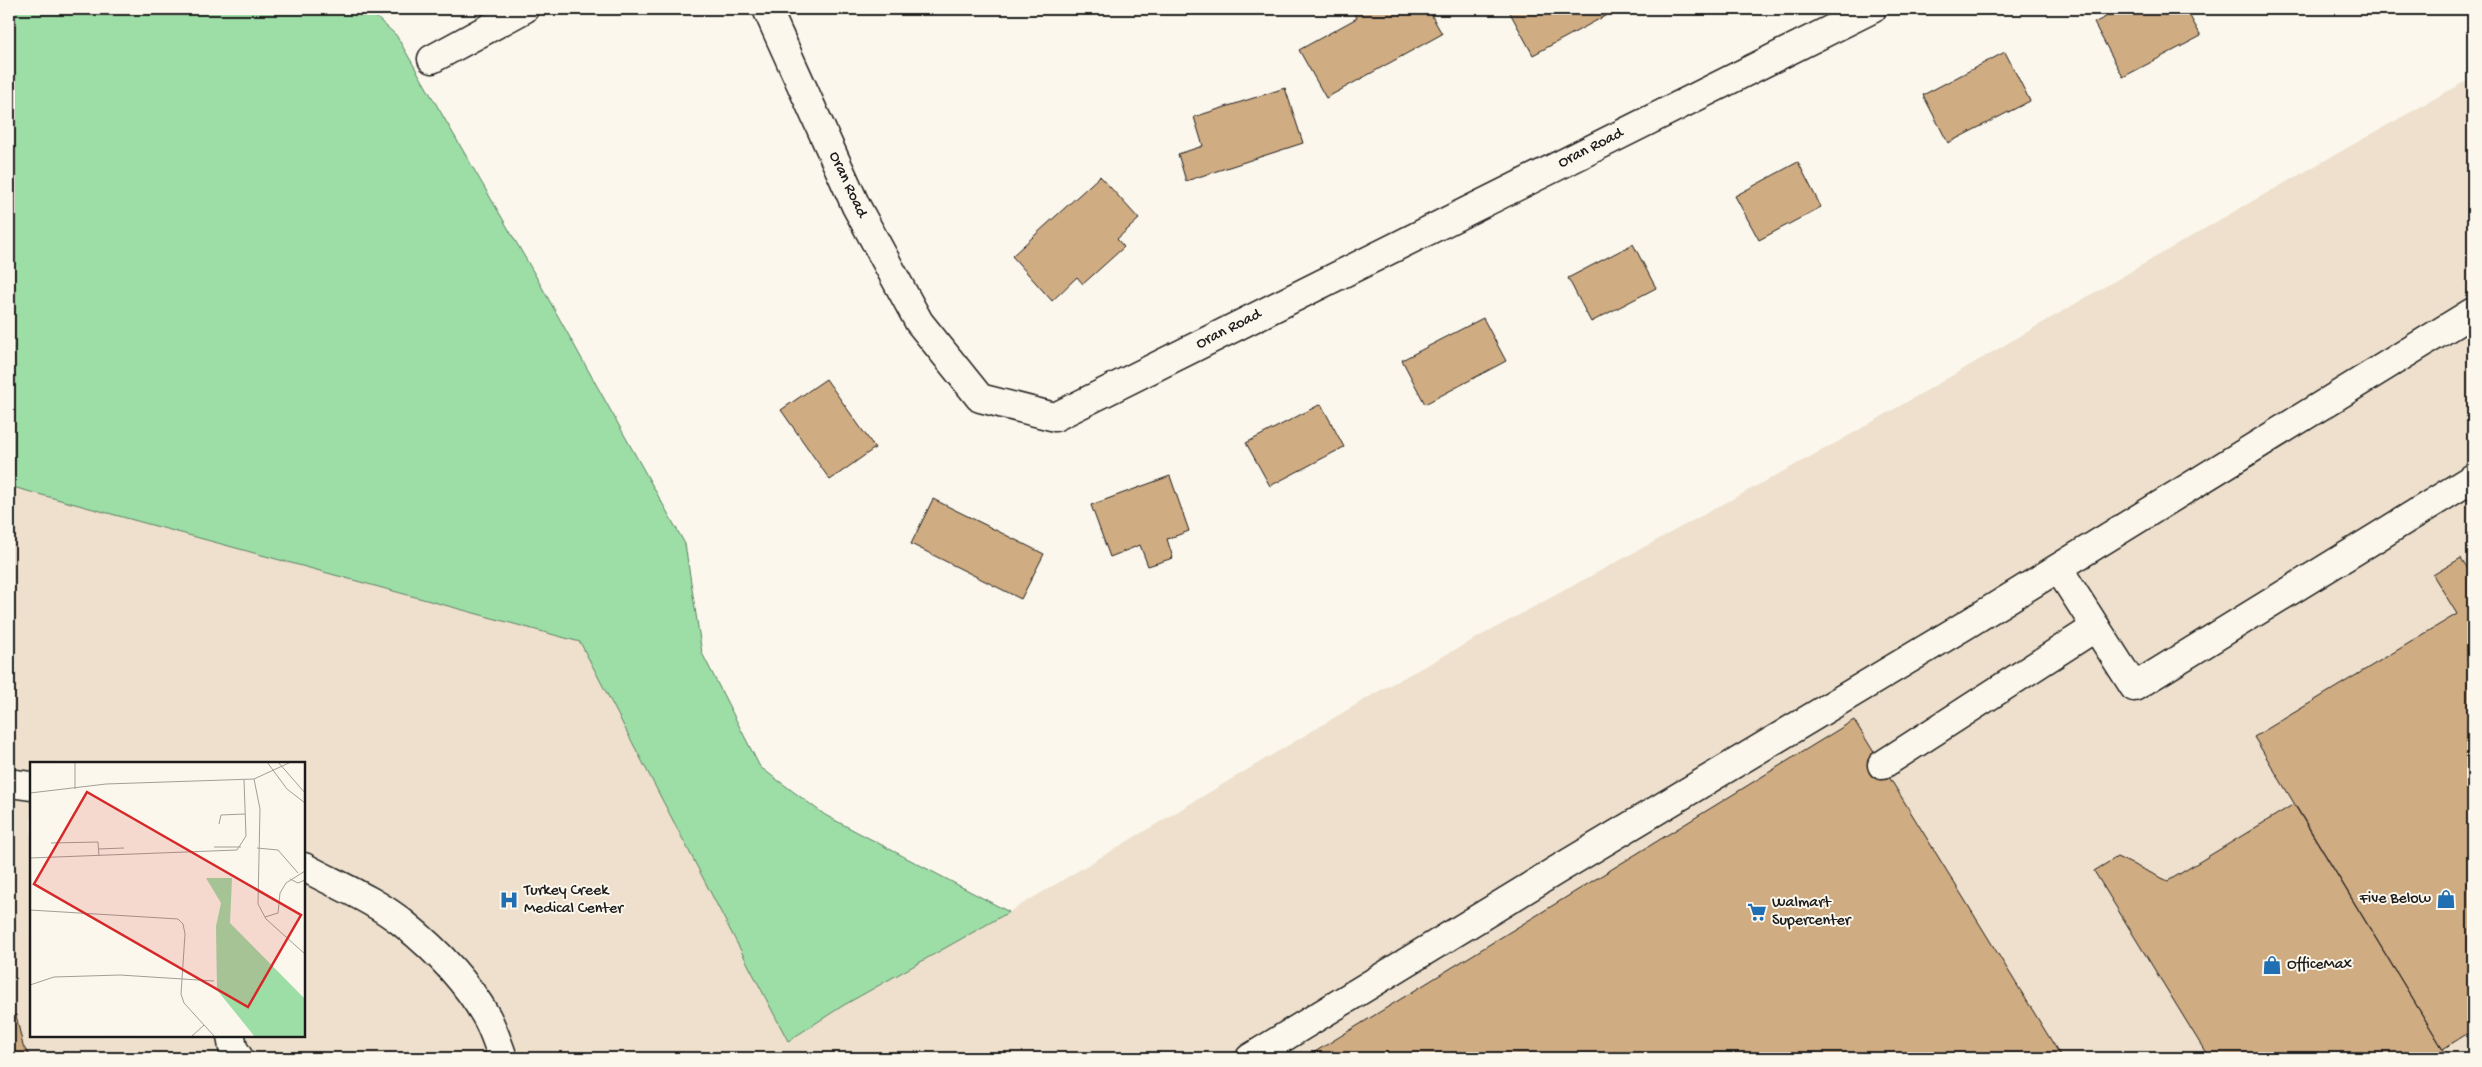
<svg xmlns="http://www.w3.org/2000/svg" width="2482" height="1067" font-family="'Gochi Hand',sans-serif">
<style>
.built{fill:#eee0cc;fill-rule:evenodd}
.green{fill:#9ddea7;stroke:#5c7d62}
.building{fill:#d0ac83;stroke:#1c1c1c}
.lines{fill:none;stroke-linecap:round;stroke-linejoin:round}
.minor-casing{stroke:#1c1c1c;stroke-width:31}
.minor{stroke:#fbf7ec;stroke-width:28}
.labels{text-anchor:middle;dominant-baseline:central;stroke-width:4;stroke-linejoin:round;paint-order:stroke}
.street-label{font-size:16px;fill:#1c1c1c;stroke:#fbf7ec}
.poi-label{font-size:16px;fill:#1c1c1c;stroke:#fbf7ec;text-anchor:start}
.inset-road{fill:none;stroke:#a29f99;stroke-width:1}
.view{fill:#d62828;fill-opacity:0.15;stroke:#d62828;stroke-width:2.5}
.inset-edge{fill:none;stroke:#1c1c1c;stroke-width:2.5}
</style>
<rect width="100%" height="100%" fill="#fbf7ec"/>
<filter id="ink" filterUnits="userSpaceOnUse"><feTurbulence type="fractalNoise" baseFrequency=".02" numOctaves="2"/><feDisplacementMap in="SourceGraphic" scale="10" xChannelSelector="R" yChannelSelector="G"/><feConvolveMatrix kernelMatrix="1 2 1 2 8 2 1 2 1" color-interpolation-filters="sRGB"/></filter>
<g filter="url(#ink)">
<path class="built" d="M2473,77V1058H9V486L580,642L788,1041L844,1005L1009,912L1379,691L1843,439L2228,215ZM31,763H304V1036H31Z"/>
<path class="green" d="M9,9H367L396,35L534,273L685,544L702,653L760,767L825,815L1009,912L844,1005L788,1041L580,642L9,486Z"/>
<path class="building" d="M1351,9H1428L1442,34L1326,98L1299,50L1357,18Z
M1508,9H1615L1616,10L1533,55Z
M2121,9H2186L2201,36L2123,77L2094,23Z
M2005,52L2030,101L1948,143L1923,95Z
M1285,88L1303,143L1186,181L1178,154L1203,146L1194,117Z
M1798,162L1821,207L1759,240L1735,196Z
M1100,176L1139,219L1117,239L1124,247L1083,284L1077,277L1052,301L1012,256Z
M1633,244L1656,288L1591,322L1568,278Z
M1483,318L1506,361L1425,404L1402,360Z
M826,379L875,448L830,480L781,410Z
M1321,404L1344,447L1270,486L1246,443Z
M1170,476L1189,531L1167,539L1173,558L1148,566L1140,545L1110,557L1091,505Z
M933,499L1044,554L1021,599L911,544Z
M2461,558L2473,577V1030L2443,1049L2254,737L2457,614L2433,575Z
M1854,720L2062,1058H1305Z
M2294,804L2443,1049L2449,1058H2209L2094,871L2117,857L2168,881Z
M16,1015L23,1046L31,1058H9V1016Z"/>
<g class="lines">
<g class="minor-casing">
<path id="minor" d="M767,9L856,206L919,322L980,398L1055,417L1872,9
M432,59L524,9
M2058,568L2134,687L2473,478
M1882,765L2096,627
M9,783L31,786
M304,867C337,885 375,900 404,924C435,949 466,981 486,1016C493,1028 498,1044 503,1058
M231,1036L233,1048L239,1058
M1250,1058L1557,870L1964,626L2473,312"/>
</g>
<use href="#minor" class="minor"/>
</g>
</g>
<defs>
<g id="shop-bare" transform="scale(1.5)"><path d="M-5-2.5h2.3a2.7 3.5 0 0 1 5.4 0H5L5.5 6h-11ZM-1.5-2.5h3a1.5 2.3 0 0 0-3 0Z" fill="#1f6fb2" stroke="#fbf7ec" stroke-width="2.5" paint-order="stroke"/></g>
<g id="hospital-bare" transform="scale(1.5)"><path d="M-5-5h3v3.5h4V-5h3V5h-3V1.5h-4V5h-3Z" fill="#1f6fb2" stroke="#fbf7ec" stroke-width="2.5" paint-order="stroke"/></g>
<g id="supermarket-bare" transform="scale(1.5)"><path d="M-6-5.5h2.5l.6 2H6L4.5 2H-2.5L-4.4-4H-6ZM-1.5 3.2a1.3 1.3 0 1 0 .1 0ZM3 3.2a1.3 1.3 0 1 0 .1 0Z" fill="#1f6fb2" stroke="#fbf7ec" stroke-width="2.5" paint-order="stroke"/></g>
</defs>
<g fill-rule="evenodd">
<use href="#shop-bare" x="2446" y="899"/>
<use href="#hospital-bare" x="509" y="900"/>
<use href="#supermarket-bare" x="1757" y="912"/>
<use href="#shop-bare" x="2272" y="965"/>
</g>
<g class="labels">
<g class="street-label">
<text transform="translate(1591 149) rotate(-27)">Oran Road</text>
<text transform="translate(847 185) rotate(65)">Oran Road</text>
<text transform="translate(1229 330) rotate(-27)">Oran Road</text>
</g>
<g class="poi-label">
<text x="524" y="891">Turkey Creek<tspan x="524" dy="18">Medical Center</tspan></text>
<text x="2431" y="899" text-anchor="end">Five Below</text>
<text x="1772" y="903">Walmart<tspan x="1772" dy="18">Supercenter</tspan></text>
<text x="2287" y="965">OfficeMax</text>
</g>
</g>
<g transform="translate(30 762)">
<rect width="275" height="275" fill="#fbf7ec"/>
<path d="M176,116H202L200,161L275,237V275H225L187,228L186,164L191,141Z" fill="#9ddea7"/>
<path class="inset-road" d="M45,0V27M237,0L257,27L275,41M248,0L275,31M224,17L230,47L228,142L236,157L275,192M0,31L76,22L224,17L261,0M189,62L191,53L215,52M21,81L68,80L69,94M184,85H211M227,86L248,88L268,111M68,87L94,86M0,96L207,88L216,74L214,18M260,117L268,121L275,118M0,148L148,157L153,162L155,172L151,232L154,241L185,275M235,155L248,151L250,131L256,121L275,109M0,223L24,215L90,213L184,219M43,275H120M161,275L174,263"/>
<path class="view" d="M57,30L271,153L218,245L4,122Z"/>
<rect width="275" height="275" class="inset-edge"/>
</g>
<rect width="2482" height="1067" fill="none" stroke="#fbf7ec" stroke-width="30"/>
<rect x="15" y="15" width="2452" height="1037" fill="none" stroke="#1c1c1c" stroke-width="2" filter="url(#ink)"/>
</svg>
